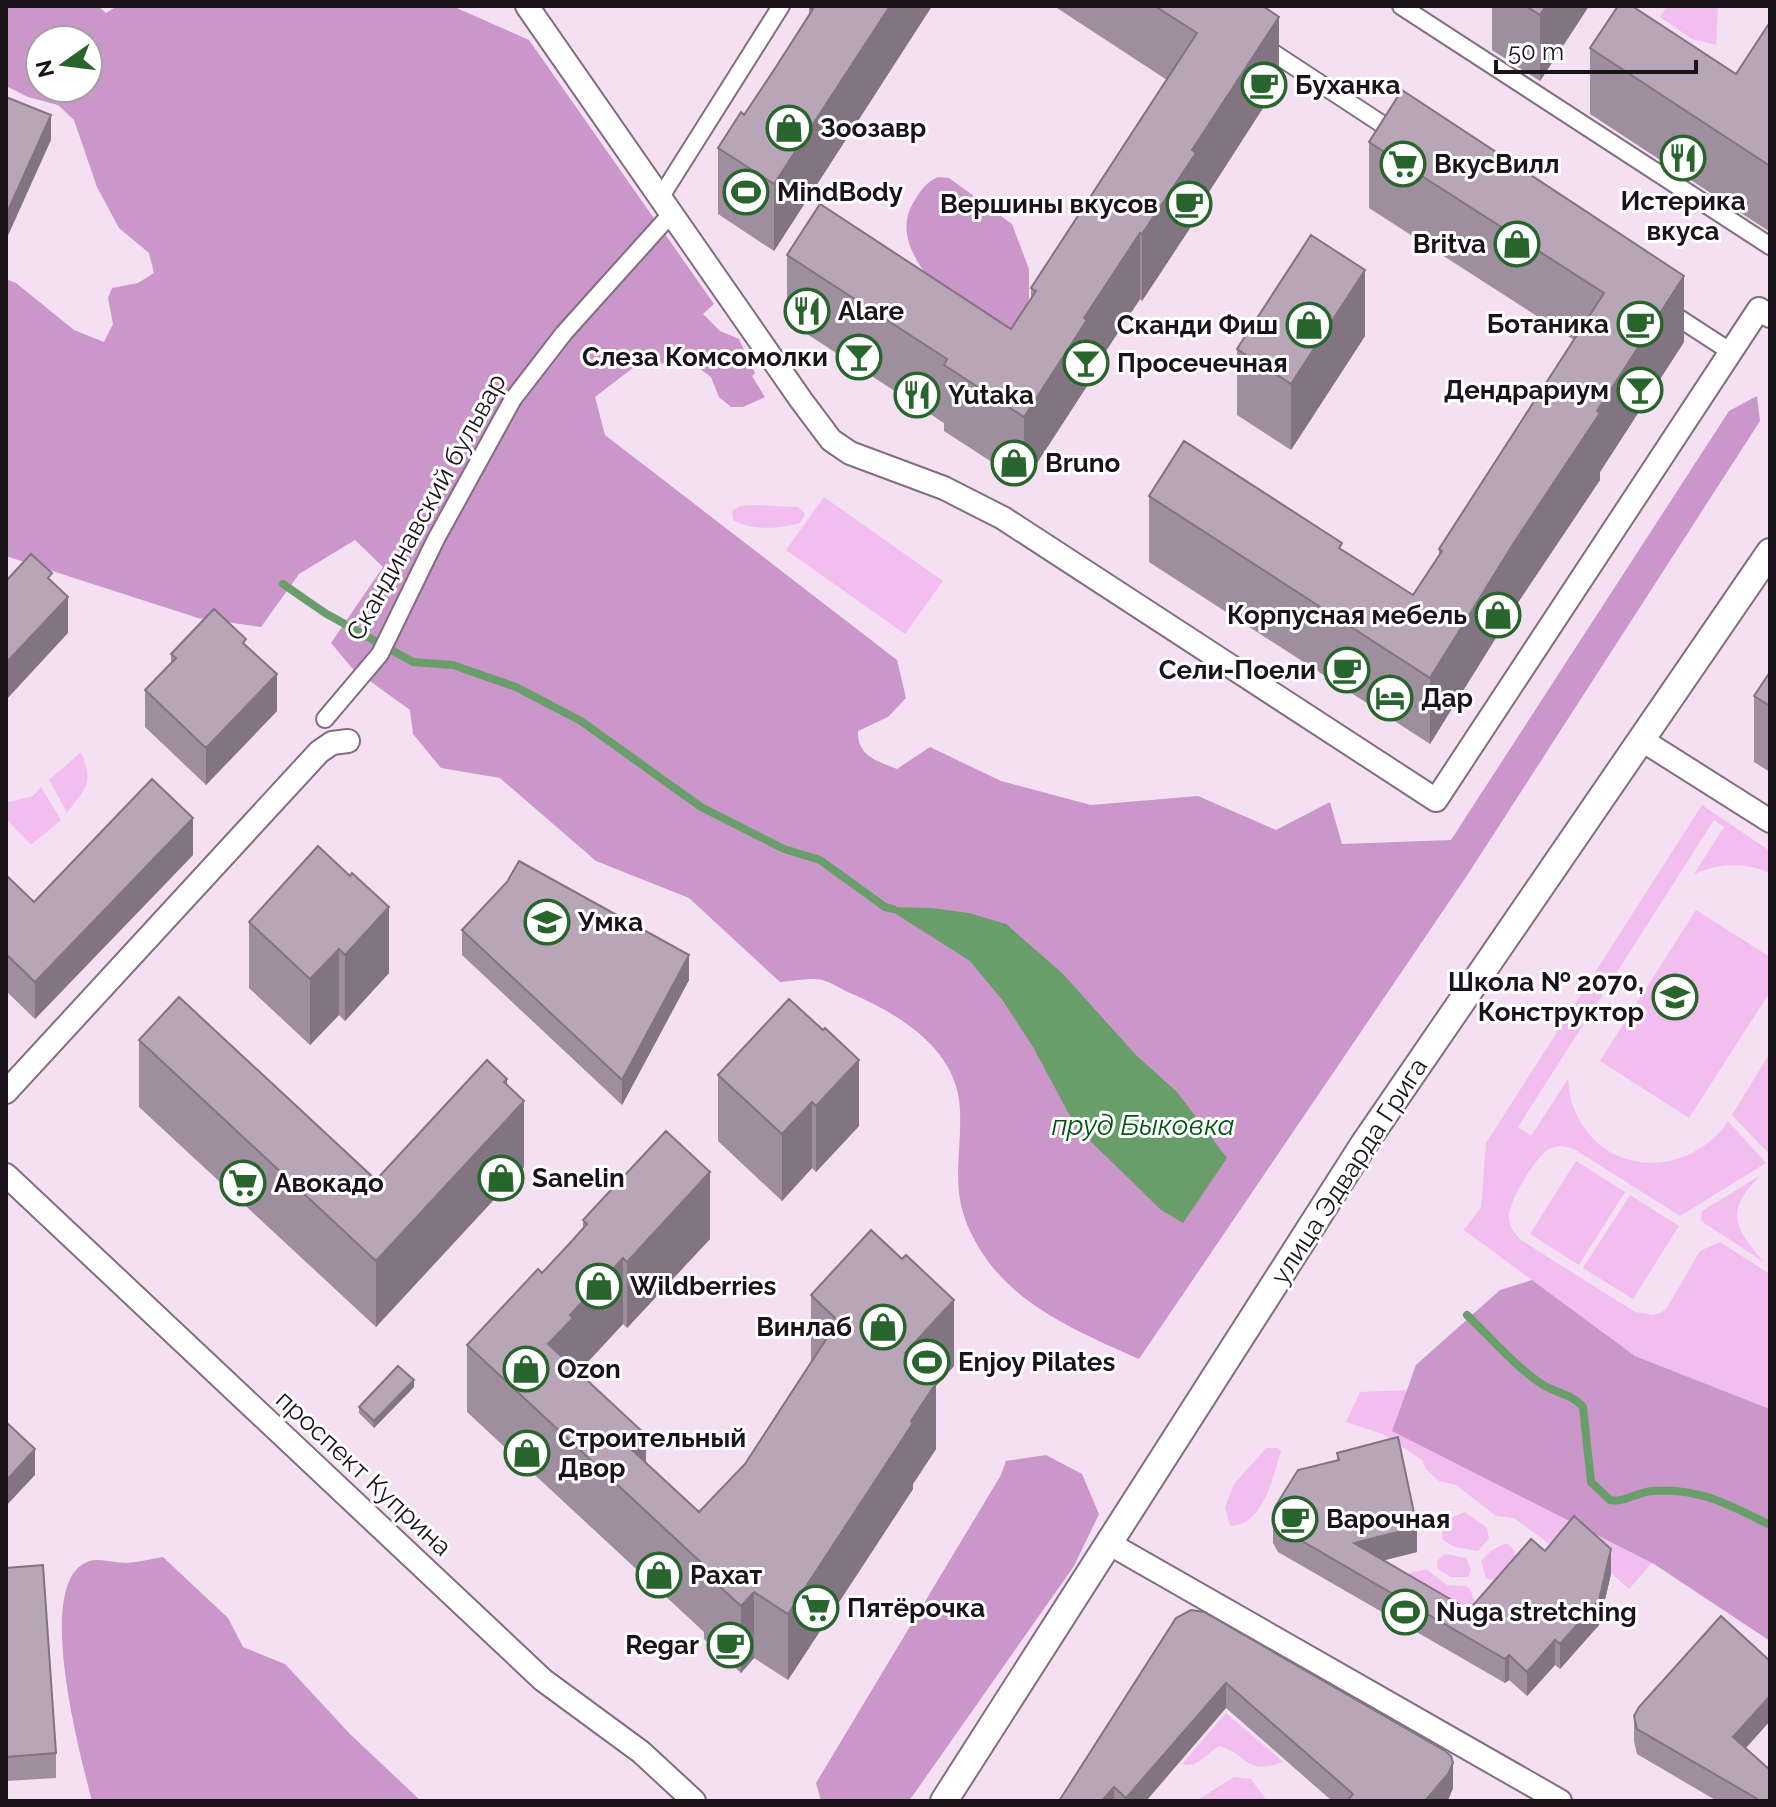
<svg xmlns="http://www.w3.org/2000/svg" width="1776" height="1807" font-family="Raleway,sans-serif">
<style>
.green{fill:#f2bef0}
.forest{fill:#cb96c9;fill-rule:evenodd}
.water{fill:#699e6b}
.lines{fill:none;stroke-linecap:round;stroke-linejoin:round}
.stream{stroke:#699e6b;stroke-width:8}
.pedestrian-casing{stroke:#816e80;stroke-width:20}
.minor-casing{stroke:#816e80;stroke-width:26}
.tertiary-casing{stroke:#816e80;stroke-width:30}
.pedestrian{stroke:#fff;stroke-width:16}
.minor{stroke:#fff;stroke-width:22}
.tertiary{stroke:#fff;stroke-width:26}
.wall{fill:#9f8e9e}
.shaded-wall{fill:#827481}
.building{fill:#b9a5b8;stroke:#827481;stroke-width:2}
.labels{text-anchor:middle;dominant-baseline:central;stroke-width:6;stroke-linejoin:round;paint-order:stroke}
.poi-label{font-size:26px;font-weight:bold;fill:#1a131a;stroke:#fff;text-anchor:start}
.street-label{font-size:26px;fill:#1a131a;stroke:#fff}
.water-label{font-size:28px;font-style:italic;fill:#005412;stroke:#fff}
</style>
<rect width="100%" height="100%" fill="#f5dff3"/>
<path class="green" d="M1667,6H1718L1716,45L1692,39L1660,17Z
M824,497L943,581L905,634L786,550Z
M755,505L798,507L805,514L800,523C780,529 752,531 733,520L732,511L740,506Z
M81,752C94,784 86,787 67,813L49,780Z
M41,787L61,820L31,845L6,819V803L33,796Z
M1702,805L1770,851V873C1745,862 1720,863 1694,874L1724,827L1714,820L1518,1127L1531,1136L1568,1079C1569,1091 1571,1104 1577,1115C1606,1178 1691,1177 1728,1121L1766,1163L1680,1216L1574,1149C1565,1146 1558,1145 1549,1149C1536,1156 1507,1203 1509,1219C1510,1228 1515,1234 1521,1240L1635,1312L1653,1315L1662,1312L1668,1306L1700,1251L1720,1242L1770,1274V1409L1635,1356L1464,1230L1481,1207L1486,1143Z
M1696,910L1770,957V992L1689,1118L1600,1061Z
M1770,1053V1155L1732,1115Z
M1576,1161L1625,1192L1579,1265L1530,1234Z
M1761,1175C1725,1210 1733,1227 1764,1262L1701,1221L1702,1211Z
M1630,1195L1679,1226L1633,1299L1583,1268Z
M1407,1390L1393,1431L1652,1563L1629,1589L1575,1541L1563,1554L1514,1518L1496,1516L1456,1485L1439,1481L1426,1469L1422,1460L1383,1434L1346,1422L1360,1392Z
M1266,1448H1278L1281,1451C1273,1477 1263,1526 1230,1526L1225,1507L1234,1484Z
M1465,1512L1487,1528L1489,1538L1478,1551L1455,1547L1443,1540L1441,1522Z
M1504,1544H1508L1515,1551L1514,1561L1504,1577L1494,1580L1486,1578L1481,1561L1492,1550Z
M1445,1554L1466,1558L1471,1570L1468,1577H1451L1438,1569L1437,1561Z
M1426,1569L1447,1585L1466,1586L1470,1589L1480,1616L1406,1574Z
M1226,1713L1283,1762C1245,1776 1248,1754 1219,1746C1207,1753 1198,1769 1182,1764Z
M1234,1777L1251,1779L1267,1801H1196Z"/>
<path class="forest" d="M6,6H98L106,13L117,6H452L529,40L714,304L703,314L720,331L739,339L755,373L752,376L765,397L743,407H731L719,397L711,377L684,357L660,364H638L595,397L605,435L897,660L906,698L888,717L858,731C857,756 877,761 897,769L930,747L1001,781L1091,805L1198,796L1276,830L1330,802L1342,844L1451,840L1729,411L1757,396L1760,421L1468,874L1139,1359C1079,1332 1012,1305 978,1246C947,1193 962,1164 960,1110C958,1049 899,1014 850,993C841,989 831,982 822,980C810,977 793,981 780,982L689,898L596,861L500,778L441,768L413,734L410,710L352,668L331,643L383,567L355,540L299,574L261,627L198,618L6,556V279L16,283L74,330L104,342L113,324L108,298L112,288L138,283L154,273L149,253L119,228L97,187L74,120L58,105L28,97L6,86ZM40,40H88V88H40Z
M938,177L949,178L1012,224L1029,269V298L1011,353C975,323 881,257 913,203C921,190 925,183 938,177Z
M1532,1280L1635,1356L1770,1409V1641L1654,1564L1392,1431L1416,1365L1500,1290Z
M1046,1455L1082,1474L1099,1514L1074,1566L909,1801H821L816,1783L1001,1475L1006,1461Z
M163,1557L228,1618L243,1647L285,1664L350,1734L421,1801H92C80,1754 39,1602 79,1567C94,1554 109,1563 126,1563C138,1562 151,1559 163,1557Z"/>
<path class="water" d="M885,907L931,908L969,913L1006,924L1063,974L1136,1055L1177,1092L1227,1158L1183,1223L1161,1210L1076,1127L1033,1047L1003,1001L970,961Z"/>
<g class="lines">
<path class="stream" d="M283,584L325,613L413,662L453,665L516,687L581,721L701,807L784,849L820,860L885,907L893,909
M1467,1315C1491,1338 1513,1364 1540,1383C1554,1393 1573,1394 1583,1407L1591,1482L1610,1500C1625,1503 1637,1492 1652,1491C1698,1487 1730,1505 1770,1525"/>
<g class="pedestrian-casing">
<path id="pedestrian" d="M1401,6L1770,246
M1263,46L1397,134
M660,198L781,6
M1668,311L1731,352
M325,719L380,654L436,539L513,399L564,333L671,214"/>
</g>
<g class="minor-casing">
<path id="minor" d="M527,6L801,400L831,440L850,453L944,488L1003,518L1436,800L1759,309L1770,316
M1642,740L1770,821
M6,1092L319,752L332,743L348,741
M6,1175L543,1680L641,1752L694,1801
M1110,1544L1560,1801"/>
</g>
<g class="tertiary-casing">
<path id="tertiary" d="M944,1801L1364,1144L1770,552"/>
</g>
<use href="#pedestrian" class="pedestrian"/>
<use href="#minor" class="minor"/>
<use href="#tertiary" class="tertiary"/>
</g>
<path class="wall" d="M809,6H932L774,251L718,214V148L744,115L809,14Z
M1054,6H1263L1279,83L1196,212V219L1142,301L1140,299L1115,337L1087,380V386L1024,483L944,431V423L787,321V255L1011,329L1031,298V288L1167,80Z
M1492,6H1589L1540,81L1492,50Z
M1770,22V232L1590,114V48L1736,74Z
M1369,142L1684,342L1600,472V480L1515,607L1430,744L1149,562V496L1342,549L1413,595L1439,555V549L1574,340L1369,208Z
M1365,336L1291,450L1237,415V349Z
M246,646L277,711L206,785L145,727V690L171,663V654Z
M1770,672V772L1754,762V696Z
M318,846L389,973L345,1021L339,1015L310,1045L249,988V922Z
M193,855L35,1019L6,991V875L34,902Z
M462,930L689,980L622,1105L462,955Z
M789,999L859,1126L816,1172L812,1168L782,1201L718,1141V1075Z
M139,1040L376,1180L507,1085L524,1167L376,1327L139,1107Z
M583,1220L710,1239L627,1328L623,1324L578,1372L646,1463L699,1512L745,1464L811,1362V1295L954,1366L936,1386V1449L913,1484V1489L788,1680L754,1658L741,1673L704,1639V1632L467,1412V1345L542,1273L583,1229Z
M414,1387L374,1428L359,1413V1407Z
M1337,1453L1417,1552L1384,1560L1469,1610L1545,1551L1611,1574L1599,1625L1560,1669L1555,1665L1527,1696L1509,1680L1505,1683L1278,1552L1273,1543V1518L1337,1460Z
M6,1568L56,1753V1778L6,1781Z
M1191,1610L1453,1788L1448,1800L1447,1801H1332L1226,1708L1146,1801H1059Z
M1770,1661V1721L1746,1748L1770,1801H1717L1637,1754L1634,1741V1716Z"/>
<path class="shaded-wall" d="M890,6H932L774,251V184Z
M1546,6H1589L1540,81V15Z
M1279,17V83L1196,212V219L1142,301V234L1192,150Z
M51,115V140L6,240V215Z
M1140,233V299L1087,380V386L1024,483V417L1084,318Z
M1365,270V336L1291,450V384Z
M1684,276V342L1600,472V480L1515,607L1430,744V678L1515,541Z
M68,597V633L6,700V663Z
M277,674V711L206,785V748Z
M193,818V855L35,1019V982Z
M389,907V973L345,1021V955Z
M339,949V1015L310,1045V979Z
M689,955V980L622,1105V1080Z
M859,1060V1126L816,1172V1106Z
M507,1079V1120L524,1101V1167L376,1327V1261Z
M812,1102V1168L782,1201V1134Z
M710,1172V1239L627,1328V1262Z
M623,1258V1324L573,1378L548,1344L570,1315Z
M954,1300V1366L936,1386V1449L913,1484V1489L788,1680V1614L905,1353Z
M414,1380V1387L374,1428V1421Z
M646,1435V1501L632,1450Z
M35,1449V1475L6,1506V1481Z
M1417,1527V1552L1354,1568V1543Z
M1611,1549V1574L1599,1625L1560,1669V1644Z
M754,1592V1658L741,1673V1606Z
M1555,1640V1665L1527,1696V1672Z
M1509,1655V1680L1505,1683V1659Z
M1226,1683V1708L1146,1801H1126V1798Z
M1770,1696V1721L1733,1762V1737Z
M1453,1763V1788L1448,1800L1447,1801H1425Z
M1114,1787V1801H1102Z"/>
<path class="building" d="M809,6H890L774,184L718,148L741,112L744,115L776,67L813,9Z
M1155,6H1263L1279,17L1192,150L1196,153L1142,234L1140,233L1115,271L1084,318L1087,320L1024,417L944,365L947,359L787,255L820,204L1011,329L1036,291L1031,288L1197,33Z
M1526,6H1546L1540,15Z
M1618,6H1632L1736,74L1770,22V166L1590,48Z
M1402,90L1684,276L1597,411L1600,413L1515,541L1430,678L1149,496L1184,441L1342,543L1339,548L1413,595L1442,551L1439,549L1604,293L1369,142Z
M6,97L51,115L6,215Z
M1311,235L1365,270L1291,384L1237,349Z
M31,554L52,573L48,578L68,597L6,663V581Z
M214,609L246,639L243,643L277,674L206,748L145,690L176,658L171,654Z
M1770,672V706L1754,696Z
M152,779L193,818L35,982L6,954V875L34,902Z
M318,846L350,876L352,873L389,907L345,955L339,949L310,979L249,922Z
M519,861L689,955L622,1080L462,930L507,882Z
M179,997L376,1180L487,1060L507,1079L504,1082L524,1101L376,1261L139,1040Z
M789,999L823,1030L825,1028L859,1060L816,1106L812,1102L782,1134L718,1075Z
M666,1131L710,1172L627,1262L623,1258L570,1315L573,1318L548,1344L646,1435L632,1450L699,1512L745,1464L838,1321L811,1295L871,1230L902,1259L906,1255L954,1300L905,1353L936,1383L911,1421L913,1423L788,1614L754,1592L741,1606L704,1572L708,1569L467,1345L538,1269L542,1273L571,1242L587,1224L583,1220Z
M398,1366L414,1380L374,1421L359,1407Z
M6,1422L35,1449L6,1481Z
M1398,1437L1417,1527L1354,1543L1469,1610L1531,1539L1545,1551L1574,1516L1611,1549L1599,1600L1560,1644L1555,1640L1527,1672L1509,1655L1505,1659L1278,1527L1273,1518L1275,1507L1298,1470L1339,1460L1337,1453Z
M43,1565L56,1753L6,1757V1568Z
M1191,1610L1204,1612L1445,1751L1451,1756L1453,1763L1448,1774L1425,1801H1347L1353,1794L1226,1683L1126,1798L1114,1787L1102,1801H1059L1176,1618Z
M1721,1616L1770,1661V1696L1733,1737L1770,1770V1801H1761L1637,1729L1634,1716L1639,1707Z"/>
<defs>
<g id="cafe-ring" transform="scale(2.3)"><circle r="9.5" fill="#fff" stroke="#28652d" stroke-width="1.5"/><path d="M-5.5-4.5H6V0H3Q3 3.5 0 3.5H-2.5Q-5.5 3.5-5.5 0ZM3-3.2v2h1.7v-2ZM-6 4.5H4V6H-6Z" fill="#28652d"/></g>
<g id="shop-ring" transform="scale(2.3)"><circle r="9.5" fill="#fff" stroke="#28652d" stroke-width="1.5"/><path d="M-5-2.5h2.3a2.7 3.5 0 0 1 5.4 0H5L5.5 6h-11ZM-1.5-2.5h3a1.5 2.3 0 0 0-3 0Z" fill="#28652d"/></g>
<g id="restaurant-ring" transform="scale(2.3)"><circle r="9.5" fill="#fff" stroke="#28652d" stroke-width="1.5"/><path d="M-5-6h1v4h1v-4h1v4h1v-4h1v5L-1.5 .5V6h-2V.5L-5-1ZM5-6V6H3V1.5H1.5Q1.5-4 5-6Z" fill="#28652d"/></g>
<g id="supermarket-ring" transform="scale(2.3)"><circle r="9.5" fill="#fff" stroke="#28652d" stroke-width="1.5"/><path d="M-6-5.5h2.5l.6 2H6L4.5 2H-2.5L-4.4-4H-6ZM-1.5 3.2a1.3 1.3 0 1 0 .1 0ZM3 3.2a1.3 1.3 0 1 0 .1 0Z" fill="#28652d"/></g>
<g id="stadium-ring" transform="scale(2.3)"><circle r="9.5" fill="#fff" stroke="#28652d" stroke-width="1.5"/><path d="M0-5a6.5 5 0 1 0 0 10a6.5 5 0 1 0 0-10ZM-3.5-1.8h7v3.6h-7Z" fill="#28652d"/></g>
<g id="bar-ring" transform="scale(2.3)"><circle r="9.5" fill="#fff" stroke="#28652d" stroke-width="1.5"/><path d="M-6-5H6L.8 .8V4.5H3.5V6h-7V4.5H-.8V.8Z" fill="#28652d"/></g>
<g id="hotel-ring" transform="scale(2.3)"><circle r="9.5" fill="#fff" stroke="#28652d" stroke-width="1.5"/><path d="M-6-4.5h1.5V1H6V5H4.5V3h-9V5H-6ZM-4 0a1.8 1.8 0 1 1 3.6 0ZM.5 0V-2.5h3Q6-2.5 6 0Z" fill="#28652d"/></g>
<g id="school-ring" transform="scale(2.3)"><circle r="9.5" fill="#fff" stroke="#28652d" stroke-width="1.5"/><path d="M0-5L7-2L0 1L-7-2ZM-4 1L0 2.5L4 1V4Q0 6-4 4Z" fill="#28652d"/></g>
</defs>
<g fill-rule="evenodd">
<use href="#cafe-ring" x="1264" y="85"/>
<use href="#shop-ring" x="789" y="128"/>
<use href="#restaurant-ring" x="1683" y="158"/>
<use href="#supermarket-ring" x="1403" y="164"/>
<use href="#stadium-ring" x="746" y="192"/>
<use href="#cafe-ring" x="1189" y="204"/>
<use href="#shop-ring" x="1517" y="244"/>
<use href="#restaurant-ring" x="807" y="311"/>
<use href="#cafe-ring" x="1640" y="324"/>
<use href="#shop-ring" x="1309" y="325"/>
<use href="#bar-ring" x="859" y="357"/>
<use href="#bar-ring" x="1086" y="363"/>
<use href="#bar-ring" x="1640" y="390"/>
<use href="#restaurant-ring" x="917" y="395"/>
<use href="#shop-ring" x="1014" y="463"/>
<use href="#shop-ring" x="1498" y="615"/>
<use href="#cafe-ring" x="1347" y="670"/>
<use href="#hotel-ring" x="1390" y="698"/>
<use href="#school-ring" x="547" y="922"/>
<use href="#school-ring" x="1675" y="997"/>
<use href="#shop-ring" x="501" y="1178"/>
<use href="#supermarket-ring" x="243" y="1183"/>
<use href="#shop-ring" x="599" y="1286"/>
<use href="#shop-ring" x="883" y="1327"/>
<use href="#stadium-ring" x="927" y="1362"/>
<use href="#shop-ring" x="526" y="1369"/>
<use href="#shop-ring" x="527" y="1453"/>
<use href="#cafe-ring" x="1295" y="1519"/>
<use href="#shop-ring" x="659" y="1575"/>
<use href="#supermarket-ring" x="816" y="1608"/>
<use href="#stadium-ring" x="1405" y="1612"/>
<use href="#cafe-ring" x="730" y="1645"/>
</g>
<g class="labels">
<g class="poi-label">
<text x="1295" y="85">Буханка</text>
<text x="820" y="128">Зоозавр</text>
<text x="1434" y="164">ВкусВилл</text>
<text x="777" y="192">MindBody</text>
<text x="1683" y="201" text-anchor="middle">Истерика<tspan x="1683" dy="30">вкуса</tspan></text>
<text x="1158" y="204" text-anchor="end">Вершины вкусов</text>
<text x="1486" y="244" text-anchor="end">Britva</text>
<text x="838" y="311">Alare</text>
<text x="1609" y="324" text-anchor="end">Ботаника</text>
<text x="1278" y="325" text-anchor="end">Сканди Фиш</text>
<text x="828" y="357" text-anchor="end">Слеза Комсомолки</text>
<text x="1117" y="363">Просечечная</text>
<text x="1609" y="390" text-anchor="end">Дендрариум</text>
<text x="948" y="395">Yutaka</text>
<text x="1045" y="463">Bruno</text>
<text x="1467" y="615" text-anchor="end">Корпусная мебель</text>
<text x="1316" y="670" text-anchor="end">Сели-Поели</text>
<text x="1421" y="698">Дар</text>
<text x="578" y="922">Умка</text>
<text x="1644" y="982" text-anchor="end">Школа № 2070,<tspan x="1644" dy="30">Конструктор</tspan></text>
<text x="532" y="1178">Sanelin</text>
<text x="274" y="1183">Авокадо</text>
<text x="630" y="1286">Wildberries</text>
<text x="852" y="1327" text-anchor="end">Винлаб</text>
<text x="958" y="1362">Enjoy Pilates</text>
<text x="557" y="1369">Ozon</text>
<text x="558" y="1438">Строительный<tspan x="558" dy="30">Двор</tspan></text>
<text x="1326" y="1519">Варочная</text>
<text x="690" y="1575">Рахат</text>
<text x="847" y="1608">Пятёрочка</text>
<text x="1436" y="1612">Nuga stretching</text>
<text x="699" y="1645" text-anchor="end">Regar</text>
</g>
<g class="street-label">
<text transform="translate(426 507) rotate(-61)">Скандинавский бульвар</text>
<text transform="translate(1349 1171) rotate(-57)">улица Эдварда Грига</text>
<text transform="translate(364 1473) rotate(43)">проспект Куприна</text>
</g>
<g class="water-label">
<text x="1143" y="1125">пруд Быковка</text>
</g>
</g>
<rect width="1776" height="1807" fill="none" stroke="#1a131a" stroke-width="16"/>
<g transform="translate(64 64) rotate(256)"><circle r="38" fill="#ffffff" stroke="#a3a1a3" stroke-width="2"/>
<path d="M0-6L14 30L0 20L-14 30Z" fill="#28652d"/>
<text y="-12" font-size="22" font-weight="bold" text-anchor="middle" fill="#1a131a">N</text>
</g>
<path d="M1496 60v12h200v-12" fill="none" stroke="#1a131a" stroke-width="4"/>
<text x="1508" y="60" font-size="24" fill="#1a131a" stroke="#ffffff" stroke-width="6" paint-order="stroke">50 m</text>
</svg>
